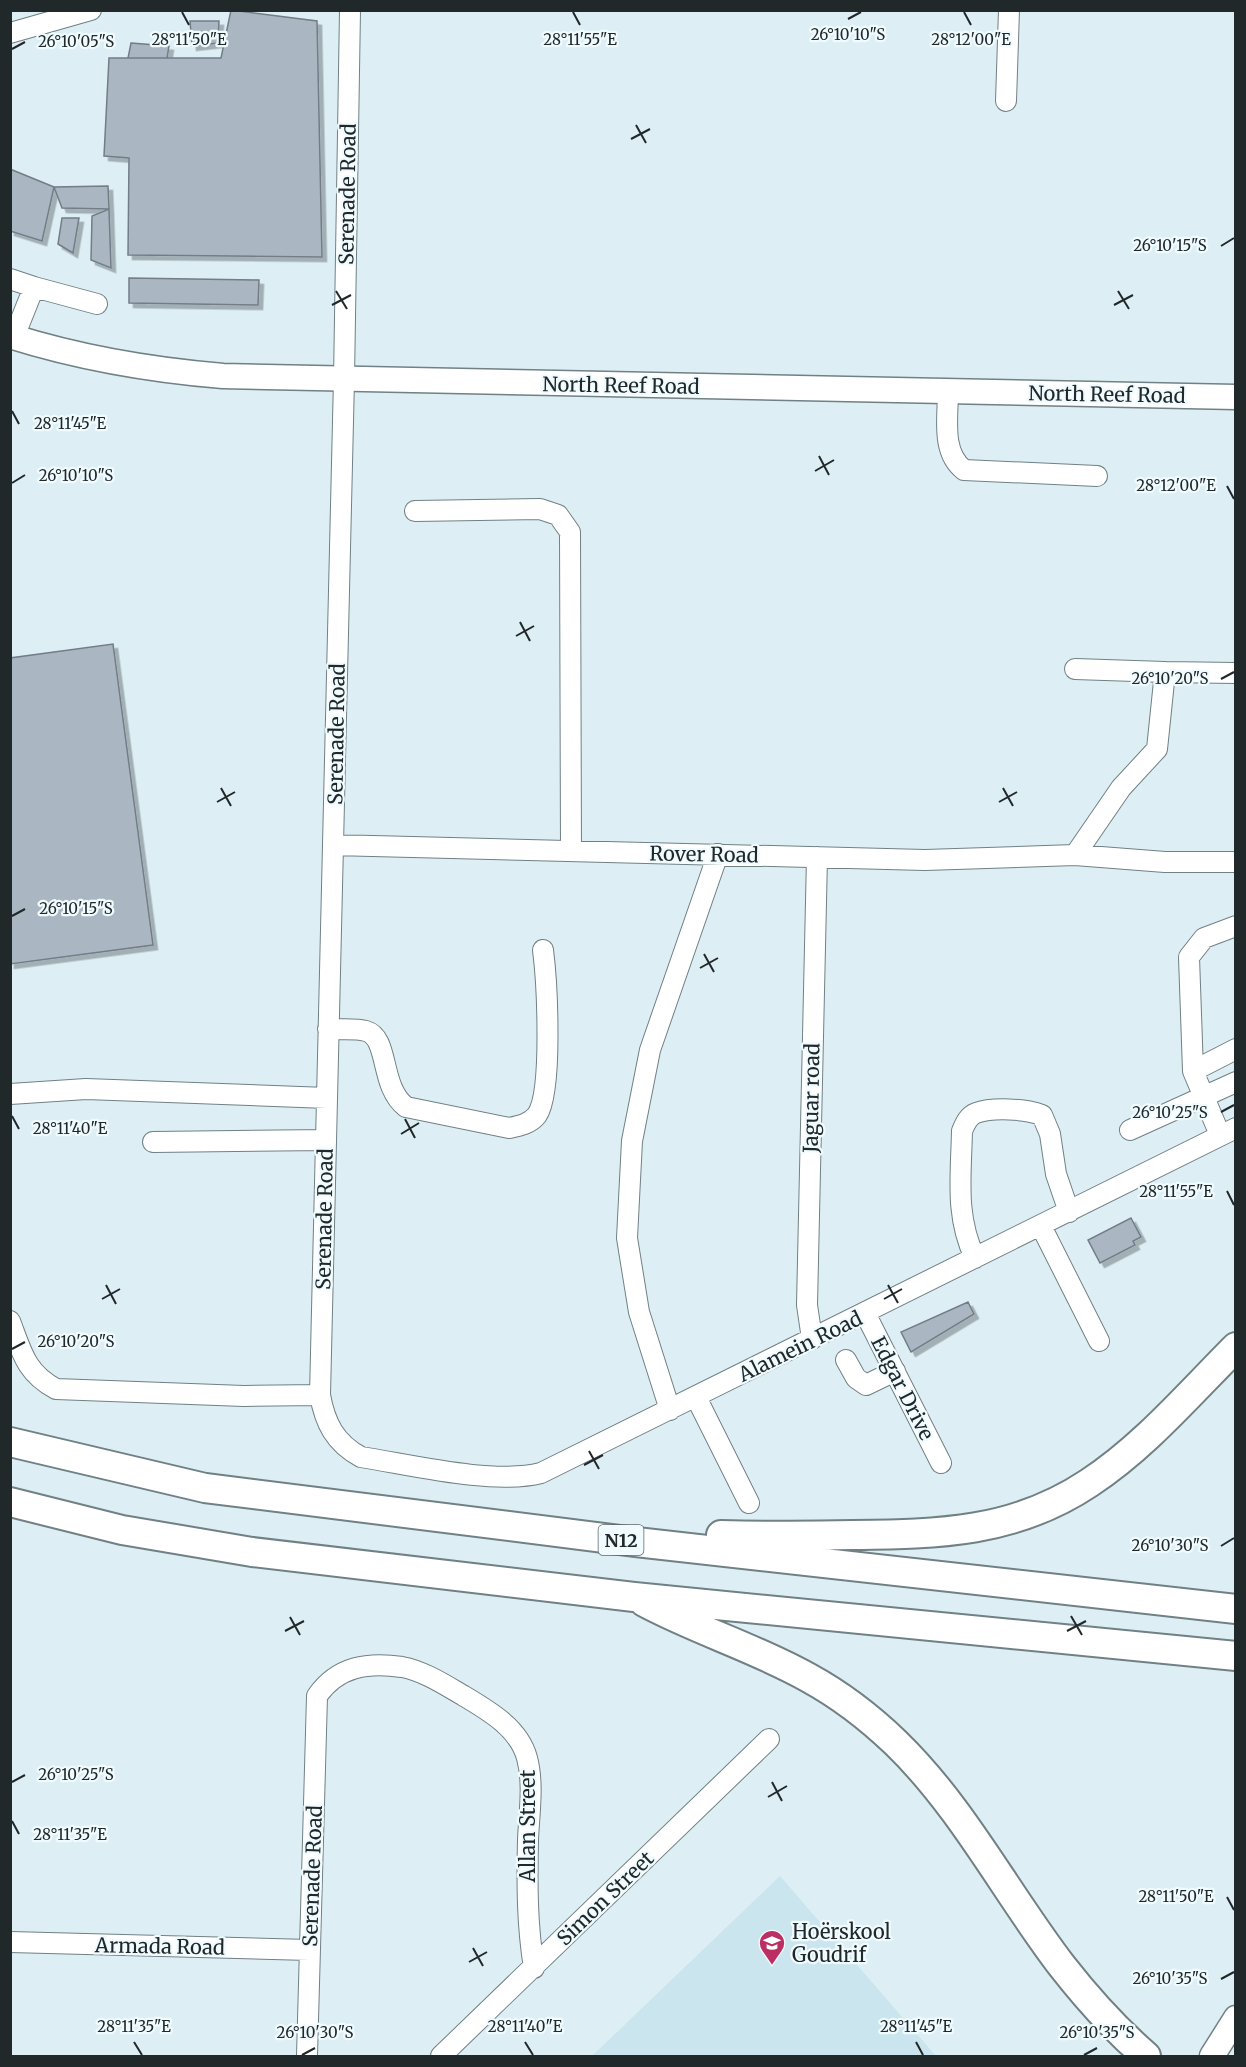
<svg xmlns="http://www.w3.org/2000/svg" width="1246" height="2067" font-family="Merriweather,serif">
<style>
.built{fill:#cae5ed}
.building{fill:#aab6c1;stroke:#727d88;stroke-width:1.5;filter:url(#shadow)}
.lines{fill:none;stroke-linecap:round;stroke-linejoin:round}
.minor-casing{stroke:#708085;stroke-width:22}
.major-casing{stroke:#708085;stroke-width:27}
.highway-casing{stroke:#708085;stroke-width:32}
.minor{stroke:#fff;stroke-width:20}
.major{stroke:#fff;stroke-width:24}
.highway{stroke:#fff;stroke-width:28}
.ticks{fill:none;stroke:#21282a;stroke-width:2}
.labels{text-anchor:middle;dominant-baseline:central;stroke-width:4.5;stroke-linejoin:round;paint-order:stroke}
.shield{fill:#f0fbff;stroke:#5f676a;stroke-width:1.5}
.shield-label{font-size:18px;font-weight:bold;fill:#21282a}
.street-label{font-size:20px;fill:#21282a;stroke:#f0fbff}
.poi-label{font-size:20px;fill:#21282a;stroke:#f0fbff;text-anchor:start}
.ticks-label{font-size:15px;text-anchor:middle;fill:#21282a;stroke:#f0fbff;stroke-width:4.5;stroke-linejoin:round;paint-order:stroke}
</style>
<defs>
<filter id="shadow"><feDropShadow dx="4.5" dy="4.5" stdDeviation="0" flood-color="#0004"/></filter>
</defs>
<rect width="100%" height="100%" fill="#ddeff5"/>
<path class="built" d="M780,1876L936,2056H592Z"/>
<path class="building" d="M231,10L317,21L322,257L128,255L129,158L104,156L109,58H221Z
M190,21H219L218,43L192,46Z
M131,43L169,46L167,58H128Z
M10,169L54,187L42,241L10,231Z
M108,186L109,209L62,208L54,187Z
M109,209L111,268L91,260L92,216Z
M62,218H79L73,253L58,244Z
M129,278L259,280L258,305L129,303Z
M113,644L153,945L10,964V658Z
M1131,1218L1141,1237L1133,1241L1135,1245L1100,1263L1088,1240Z
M968,1302L974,1314L911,1352L901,1332Z"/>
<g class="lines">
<g class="minor-casing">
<path id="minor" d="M350,10L344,379L320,1395C325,1423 335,1443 361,1457C412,1465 493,1485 541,1473L1236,1128
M10,33L91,10
M1006,101L1009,10
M10,279L34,287
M14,337L34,287L97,304
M948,391C948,418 941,452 964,470L1097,476
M415,511L540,509L558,515L570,532L571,851
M1165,672L1236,673
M333,845L925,860L1075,855L1165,862H1236
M1075,855L1121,788L1157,749L1165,672L1075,669
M328,1029C340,1030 355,1028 366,1031C390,1038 379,1086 406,1107L509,1128C519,1126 530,1124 537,1115C553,1091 547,981 543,950
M1193,1071L1236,1049
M10,1094L86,1089L327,1098
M1130,1130L1236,1082
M1220,1135L1193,1071L1189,957L1204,938L1236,926
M153,1142L326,1140
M1041,1226L1099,1341
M975,1258C955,1216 961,1177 962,1131C965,1124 968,1116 976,1113C993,1107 1026,1109 1042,1115L1050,1134L1056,1174L1069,1212
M865,1313L941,1463
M10,1321C22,1353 26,1373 56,1389L244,1396L320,1395
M812,1339L807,1305L817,857
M846,1360L856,1378L866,1385L895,1371
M696,1397L749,1503
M670,1410L639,1312L627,1238L632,1141L650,1050L718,854
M10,1942L309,1950
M307,2056L317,1696C338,1666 368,1662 402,1667C424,1671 445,1685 464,1696C489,1711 519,1728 527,1758C534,1784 529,1814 528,1840C527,1884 527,1925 534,1968
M441,2056L769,1739"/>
</g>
<g class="major-casing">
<path id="major" d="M10,336C80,358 150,370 223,376L1236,397
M1212,2056L1236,2018"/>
</g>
<g class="highway-casing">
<path id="highway" d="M10,1442L205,1488L636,1542L1236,1609
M10,1502L122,1530L252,1552L634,1597L1236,1656
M721,1535C765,1536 809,1536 853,1535C939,1534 1014,1533 1089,1483C1144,1447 1189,1394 1236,1347
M644,1602C698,1631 756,1648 809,1678C840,1695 871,1719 896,1743C963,1808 1006,1893 1062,1966C1087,1998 1116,2030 1146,2056"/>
</g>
<use href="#minor" class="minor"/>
<use href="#major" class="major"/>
<use href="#highway" class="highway"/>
</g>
<path class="ticks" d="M182,12L189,25M573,12L580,25M964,12L971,25M848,19L861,12M12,49L25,42M636,125L646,143M631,139L650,129M1221,246L1234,238M336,291L347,309M1118,291L1129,309M332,305L351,295M1114,305L1133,295M12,411L19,424M819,456L829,475M815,471L834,460M12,483L25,475M1227,486L1234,499M520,622L530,641M516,636L534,626M1221,679L1234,672M221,788L231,806M1003,788L1013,806M217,802L235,792M999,802L1017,792M12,916L25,909M704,954L714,972M700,968L718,958M1221,1112L1234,1105M12,1116L19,1129M405,1119L415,1138M401,1134L419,1123M1227,1191L1234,1205M106,1285L116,1304M888,1285L898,1303M102,1299L120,1289M884,1299L902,1289M12,1349L25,1342M589,1451L599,1469M584,1465L603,1455M1221,1546L1234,1538M1071,1616L1082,1635M290,1617L300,1635M285,1631L304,1621M1067,1631L1086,1621M12,1782L25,1775M772,1782L782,1801M768,1797L787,1786M12,1821L19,1834M1227,1897L1234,1910M473,1948L483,1966M469,1962L487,1952M1221,1979L1234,1972M134,2042L142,2055M525,2042L533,2055M916,2042L923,2055M302,2055L315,2048M1084,2055L1097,2048"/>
<defs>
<g id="school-pin" transform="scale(1.35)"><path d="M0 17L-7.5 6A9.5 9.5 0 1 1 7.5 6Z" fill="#bc2f62" stroke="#f0fbff"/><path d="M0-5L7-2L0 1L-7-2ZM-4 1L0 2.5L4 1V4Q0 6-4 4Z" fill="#fff"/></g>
</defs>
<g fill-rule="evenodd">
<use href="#school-pin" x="772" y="1943"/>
</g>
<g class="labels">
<rect class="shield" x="598.5" y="1525" width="45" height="30" rx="4.5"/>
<g class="shield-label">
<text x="621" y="1540">N12</text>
</g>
<g class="street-label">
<text transform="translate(347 194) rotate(-89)">Serenade Road</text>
<text transform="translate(621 385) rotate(1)">North Reef Road</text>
<text transform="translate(1107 394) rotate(1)">North Reef Road</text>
<text transform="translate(336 734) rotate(-89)">Serenade Road</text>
<text transform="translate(704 854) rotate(1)">Rover Road</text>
<text transform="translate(811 1098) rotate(-89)">Jaguar road</text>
<text transform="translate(324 1219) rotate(-89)">Serenade Road</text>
<text transform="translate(800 1346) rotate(-26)">Alamein Road</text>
<text transform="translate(903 1388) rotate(63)">Edgar Drive</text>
<text transform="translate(527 1826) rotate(-90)">Allan Street</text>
<text transform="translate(312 1876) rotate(-88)">Serenade Road</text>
<text transform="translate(605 1898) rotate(-44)">Simon Street</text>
<text transform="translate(160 1946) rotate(1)">Armada Road</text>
</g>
<g class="poi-label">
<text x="792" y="1931">Hoërskool<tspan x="792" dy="23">Goudrif</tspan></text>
</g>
</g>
<g class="ticks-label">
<text x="848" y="40">26°10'10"S</text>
<text x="189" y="45">28°11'50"E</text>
<text x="580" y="45">28°11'55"E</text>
<text x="971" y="45">28°12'00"E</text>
<text x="76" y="47">26°10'05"S</text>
<text x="1170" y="251">26°10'15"S</text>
<text x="70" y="429">28°11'45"E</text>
<text x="76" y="481">26°10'10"S</text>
<text x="1176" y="491">28°12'00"E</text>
<text x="1170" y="684">26°10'20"S</text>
<text x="76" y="914">26°10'15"S</text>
<text x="1170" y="1118">26°10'25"S</text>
<text x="70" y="1134">28°11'40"E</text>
<text x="1176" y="1197">28°11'55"E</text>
<text x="76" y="1347">26°10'20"S</text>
<text x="1170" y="1551">26°10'30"S</text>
<text x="76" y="1780">26°10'25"S</text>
<text x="70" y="1840">28°11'35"E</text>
<text x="1176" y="1902">28°11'50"E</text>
<text x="1170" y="1984">26°10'35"S</text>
<text x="134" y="2032">28°11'35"E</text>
<text x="525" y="2032">28°11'40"E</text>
<text x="916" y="2032">28°11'45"E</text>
<text x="315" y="2038">26°10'30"S</text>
<text x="1097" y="2038">26°10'35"S</text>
</g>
<rect width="1246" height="2067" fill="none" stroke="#21282a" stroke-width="24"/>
</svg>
